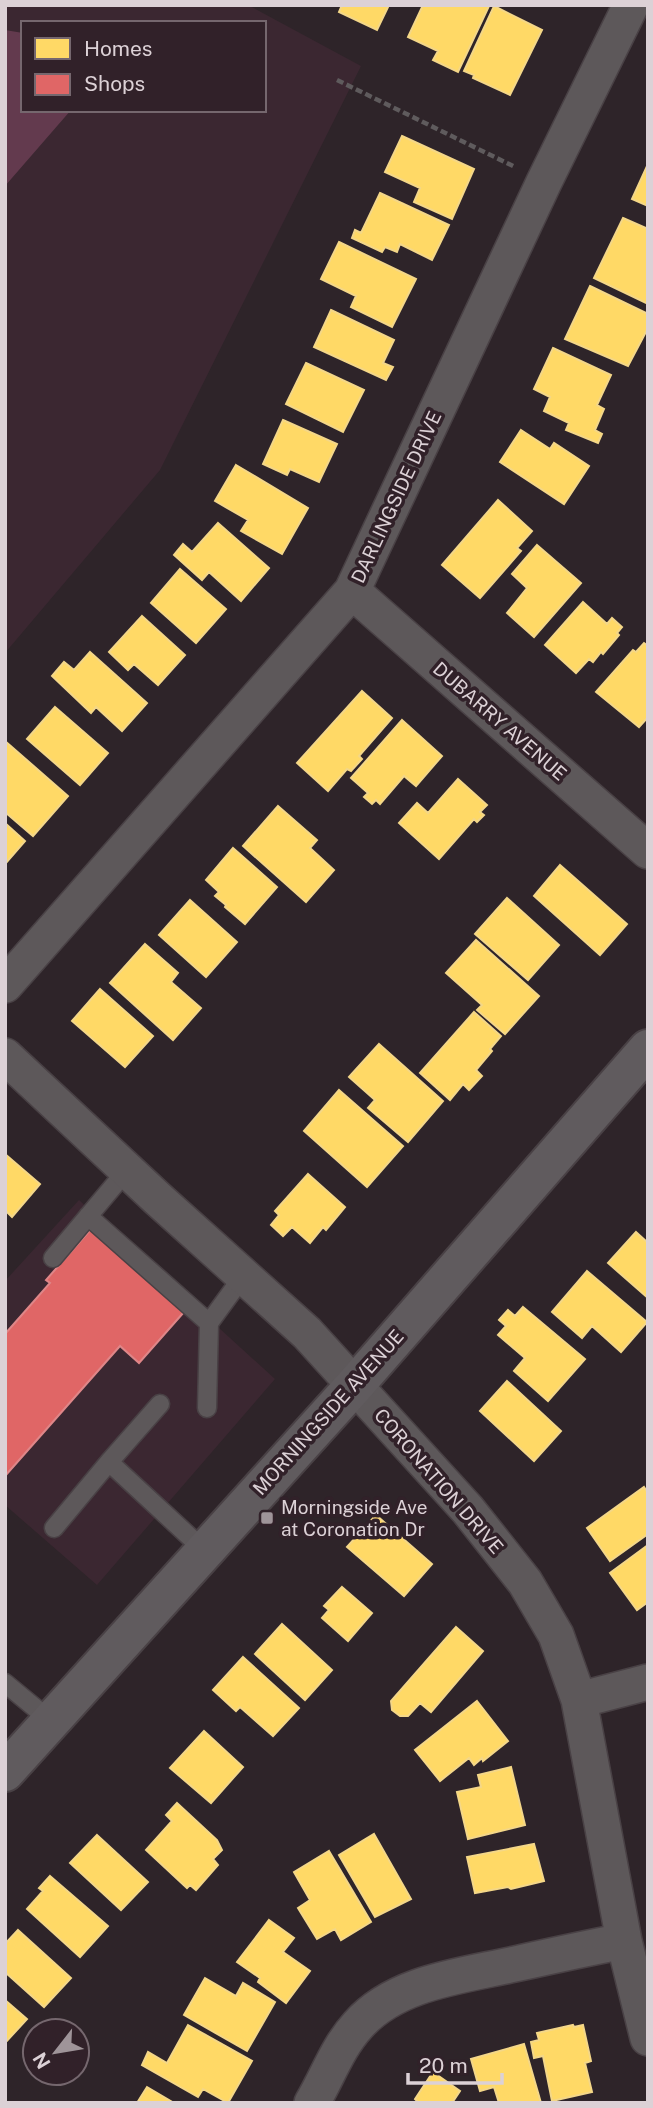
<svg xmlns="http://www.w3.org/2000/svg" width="653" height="2108" font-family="'Public Sans',sans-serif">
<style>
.built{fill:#3b2731;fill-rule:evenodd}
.green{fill:#633a4e}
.homes{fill:#ffd966;stroke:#f4d788;stroke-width:2}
.shops{fill:#e06666;stroke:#df8688;stroke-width:2}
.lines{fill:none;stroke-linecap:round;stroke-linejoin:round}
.service-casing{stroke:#494145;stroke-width:21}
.minor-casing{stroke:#494145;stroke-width:38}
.secondary-casing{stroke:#494145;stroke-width:42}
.path{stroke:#5f5b5d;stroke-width:4.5;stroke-dasharray:7 3.5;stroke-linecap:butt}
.service{stroke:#5d585a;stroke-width:18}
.minor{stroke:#5d585a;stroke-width:35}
.secondary{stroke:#605b5e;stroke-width:38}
.poi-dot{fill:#9f9499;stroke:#312129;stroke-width:2.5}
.labels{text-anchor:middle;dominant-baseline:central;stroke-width:7;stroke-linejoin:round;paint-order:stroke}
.street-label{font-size:19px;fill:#dcd1d6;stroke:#312129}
.poi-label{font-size:19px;fill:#dcd1d6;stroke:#312129;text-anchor:start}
</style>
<rect width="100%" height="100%" fill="#2e2429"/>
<path class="built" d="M5,5H248L361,66L160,470L5,653ZM23,23H264V110H23Z
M79,1200L275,1379L97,1585L5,1505V1281Z"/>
<path class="green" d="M5,30L23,33V110H71L5,186Z"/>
<path class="homes" d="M342,5H389L377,30L339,12Z
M423,5L489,6L458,72L433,60L438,51L408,37Z
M494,6L542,30L510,95L473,78L474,75L464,71Z
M402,136L474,169L452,219L414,202L420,188L385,172Z
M648,164V206L632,199Z
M380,193L449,225L432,260L400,244L397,252L385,247L382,252L352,238L355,230L361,233Z
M623,218L648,229V304L594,278Z
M339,242L416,279L392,327L351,307L356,296L321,279Z
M590,286L648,314V328L628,366L565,339Z
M331,310L394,340L383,363L393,367L386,380L314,347Z
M553,348L611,375L597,405L604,409L595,430L602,434L598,443L566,430L569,423L544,411L550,397L534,389Z
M306,363L364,390L343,432L286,404Z
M283,420L337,444L319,482L290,469L287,475L263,464Z
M521,430L550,449L554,443L589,466L564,504L500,462Z
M236,465L308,508L282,554L241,531L248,520L215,501Z
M498,500L532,531L517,548L521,551L480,598L442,565Z
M218,523L269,568L241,601L209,572L202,580L174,555L183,544L192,552Z
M537,545L581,583L534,637L507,613L527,588L512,574Z
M180,569L226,609L196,643L151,603Z
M583,602L607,624L612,618L622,627L617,633L619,635L603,654L601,652L593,662L589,659L576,673L545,645Z
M142,616L185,655L158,685L134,664L128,670L109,652Z
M644,643L648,646V717L639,727L596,692L633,650L636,652Z
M90,652L147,703L122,731L96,707L91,713L52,676L64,662L74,670Z
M362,691L392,718L359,756L362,759L351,771L347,769L328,791L297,763Z
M55,707L108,753L80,785L27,739Z
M402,720L442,756L416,786L404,776L380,804L376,800L372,804L364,797L368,793L351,778Z
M5,741L68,796L33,836L5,812Z
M458,779L487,805L480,812L484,815L477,822L474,819L439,859L399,823L417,803L428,813Z
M278,806L317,840L310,848L334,870L306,902L243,846Z
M5,823L25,841L5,864Z
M233,848L277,887L245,924L225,907L226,905L215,896L219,892L206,880Z
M560,865L627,924L600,955L534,896Z
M507,898L559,945L528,980L475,934Z
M190,900L237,942L206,977L159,935Z
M476,940L539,996L505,1034L477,1010L482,1005L446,973Z
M145,944L178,973L171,982L201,1008L173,1040L110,983Z
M100,989L153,1036L125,1067L72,1021Z
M474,1012L501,1036L490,1049L492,1051L476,1070L482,1076L469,1090L463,1084L450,1100L420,1073Z
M379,1044L443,1101L408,1142L368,1108L375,1100L349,1077Z
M339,1090L403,1146L367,1187L304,1131Z
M5,1154L40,1184L12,1217L5,1210Z
M308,1174L345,1207L326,1230L323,1227L310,1243L292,1227L283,1236L271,1225L279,1215L275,1211Z
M636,1232L648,1243V1298L608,1263Z
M587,1271L647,1322L621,1352L592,1326L582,1338L552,1312Z
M523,1307L585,1359L548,1401L514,1371L525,1358L498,1335L506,1326L499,1320L508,1310L515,1316Z
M507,1381L561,1431L534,1461L480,1411Z
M644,1487L648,1493V1534L610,1561L587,1528Z
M376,1515L432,1564L404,1596L347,1547Z
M648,1545V1602L637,1610L610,1573Z
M342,1587L372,1613L348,1641L322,1618L329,1610L324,1606Z
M282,1624L332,1670L305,1700L255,1654Z
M456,1627L483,1651L431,1712L420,1703L408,1716H400L392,1710L391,1701Z
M243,1657L299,1708L273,1736L240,1707L236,1711L213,1690Z
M477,1701L508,1741L483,1761L482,1758L474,1765L469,1758L440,1781L415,1750Z
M204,1731L243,1767L211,1803L170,1768Z
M511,1767L525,1825L468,1839L457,1792L481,1787L478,1775Z
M177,1803L217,1840L222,1850L213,1859L218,1865L196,1890L190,1885L187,1888L146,1850L172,1821L166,1815Z
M374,1834L411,1899L375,1917L339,1855Z
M97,1835L148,1882L121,1910L70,1863Z
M534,1844L544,1881L511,1889L508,1887L475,1893L467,1857Z
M329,1851L371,1922L341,1940L335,1929L317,1939L298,1908L310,1900L294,1872Z
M50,1876L108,1926L80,1957L27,1909L43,1891L39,1888Z
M269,1920L294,1938L283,1952L310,1971L286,2003L258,1982L260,1978L237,1962Z
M18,1930L71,1978L44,2007L5,1972V1944Z
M205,1978L236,1996L243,1983L275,2002L247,2051L184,2015Z
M5,2000L27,2019L5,2043Z
M188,2025L252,2061L228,2103L203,2089L198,2097L142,2065L148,2052L167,2063Z
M573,2025L574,2027L583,2025L591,2061L585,2063L592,2092L552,2101L543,2056L534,2058L531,2042L539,2040L537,2033Z
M524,2044L541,2103H499L494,2087L480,2091L471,2059Z
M433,2072L460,2091L452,2103H419L415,2099Z
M147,2087L174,2103H137Z"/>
<path class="shops" d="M91,1229L184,1312L139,1363L120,1346L5,1476V1334L50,1283L46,1280Z"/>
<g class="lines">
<g class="service-casing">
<path id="service" d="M88,1216L209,1323L207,1408
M53,1258L127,1170
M209,1323L244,1275
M160,1404L109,1462L205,1551
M54,1528L109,1462
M5,1683L51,1721"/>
</g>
<g class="minor-casing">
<path id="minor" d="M352,591L648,851
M5,985L352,591L544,182L631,5
M5,1056L158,1199L307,1333L468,1510L525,1582L556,1635L579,1700L624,1941L648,2038
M579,1700L648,1682
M312,2103C328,2076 337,2048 358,2025C396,1982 462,1976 515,1964C551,1956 588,1948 624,1941"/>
</g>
<g class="secondary-casing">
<path id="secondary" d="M5,1772L354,1386L648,1049"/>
</g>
<path class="path" d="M337,80L515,167"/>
<use href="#service" class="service"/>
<use href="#minor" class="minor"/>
<use href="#secondary" class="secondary"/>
</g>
<rect class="poi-dot" x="260" y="1511" width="14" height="14" rx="3.5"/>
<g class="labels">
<g class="street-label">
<text transform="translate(396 497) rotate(-65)">DARLINGSIDE DRIVE</text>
<text transform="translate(500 721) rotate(41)">DUBARRY AVENUE</text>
<text transform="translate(328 1412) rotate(-48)">MORNINGSIDE AVENUE</text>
<text transform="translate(439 1481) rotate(49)">CORONATION DRIVE</text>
</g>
<g class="poi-label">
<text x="281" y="1507">Morningside Ave<tspan x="281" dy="22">at Coronation Dr</tspan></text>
</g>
</g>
<rect width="653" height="2108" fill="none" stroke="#dcd1d6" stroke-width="14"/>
<rect x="21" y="21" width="245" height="91" fill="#312129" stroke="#75676e" stroke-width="2"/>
<rect x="35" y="38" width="35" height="21" fill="#ffd966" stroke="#75676e" stroke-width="2"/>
<text x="84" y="56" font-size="21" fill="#dcd1d6">Homes</text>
<rect x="35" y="74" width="35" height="21" fill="#e06666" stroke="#75676e" stroke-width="2"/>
<text x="84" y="91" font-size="21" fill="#dcd1d6">Shops</text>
<g transform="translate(56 2052) rotate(239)"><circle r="33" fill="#312129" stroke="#75676e" stroke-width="2"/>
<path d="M0-5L12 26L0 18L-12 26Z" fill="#9f9499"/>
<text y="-10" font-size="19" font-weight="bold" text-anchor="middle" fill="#dcd1d6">N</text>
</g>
<path d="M408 2073v10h94v-10" fill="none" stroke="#dcd1d6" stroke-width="3.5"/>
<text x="419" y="2073" font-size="21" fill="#dcd1d6" stroke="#312129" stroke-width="5" paint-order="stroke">20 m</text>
</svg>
